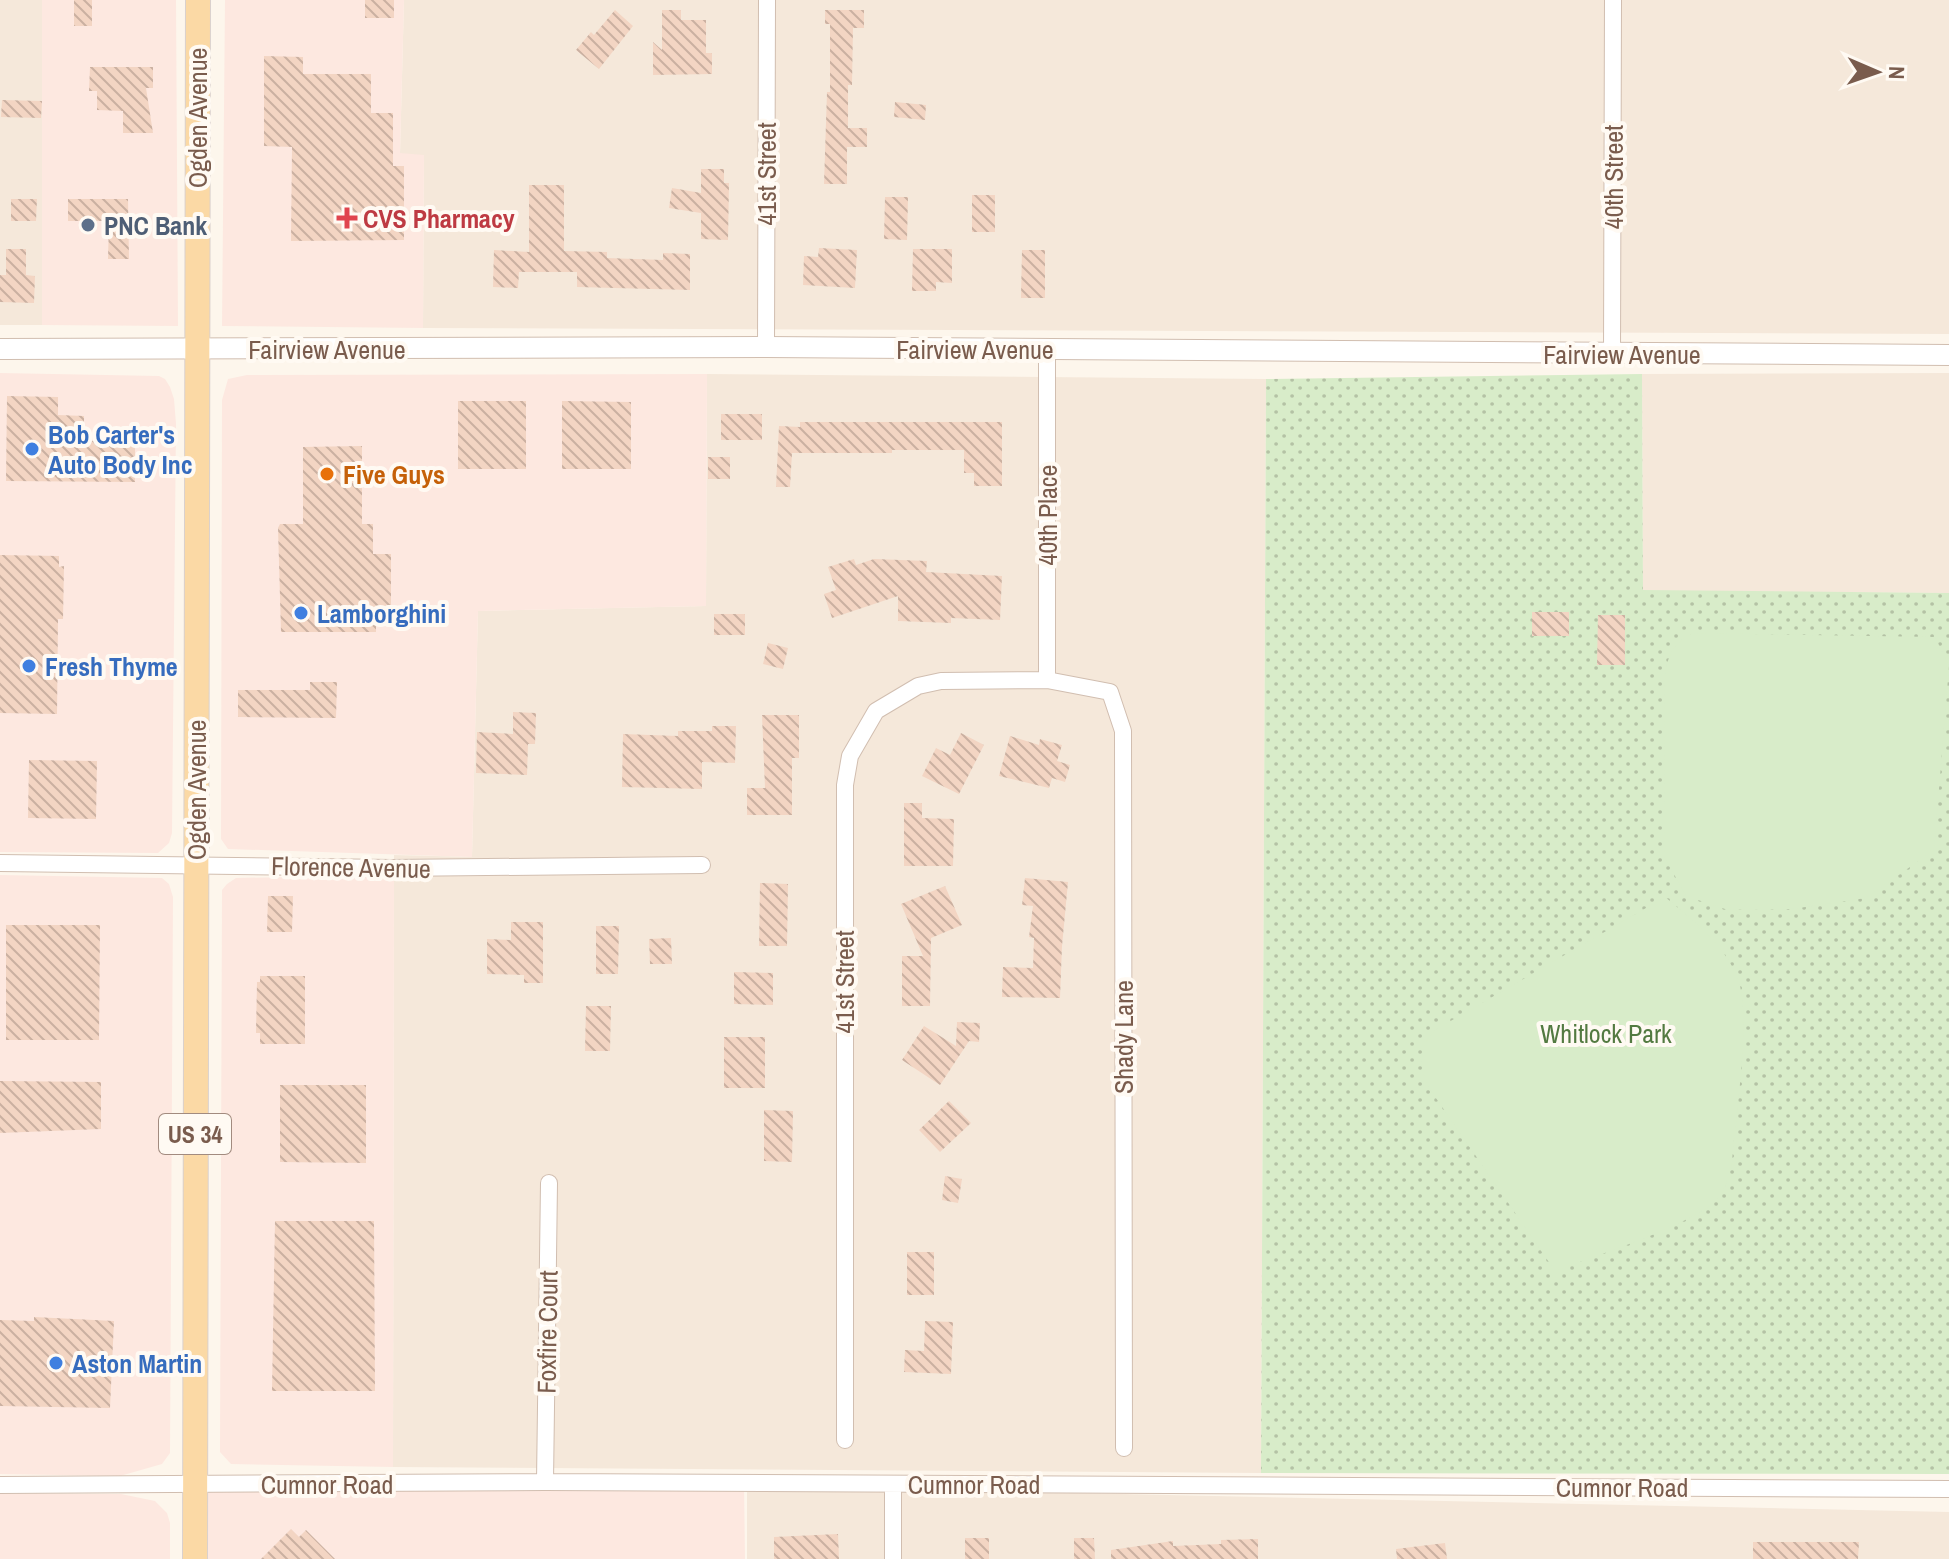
<svg xmlns="http://www.w3.org/2000/svg" width="1949" height="1559" font-family="'Archivo Narrow',sans-serif">
<style>
.residential{fill:#f5e8da}
.commercial{fill:#fde8e0}
.grass{fill:url(#grass-dots)}
.garden{fill:#d8ecc9}
.building{fill:url(#building-back-hatch)}
.lines{fill:none;stroke-linecap:round;stroke-linejoin:round}
.minor-casing{stroke:#d1beb0;stroke-width:18}
.tertiary-casing{stroke:#d1beb0;stroke-width:22}
.primary-casing{stroke:#dad1cd;stroke-width:26}
.minor{stroke:#fff;stroke-width:16}
.tertiary{stroke:#fff;stroke-width:20}
.primary{stroke:#fbd9a5;stroke-width:24}
.health-dot{fill:#e0444e;stroke:#fffaf3;stroke-width:3}
.service-dot{fill:#5c6f8a;stroke:#fffaf3;stroke-width:3}
.shop-dot{fill:#3f7fe0;stroke:#fffaf3;stroke-width:3}
.food-dot{fill:#e8710a;stroke:#fffaf3;stroke-width:3}
.labels{text-anchor:middle;dominant-baseline:central;stroke-width:8;stroke-linejoin:round;paint-order:stroke}
.shield{fill:#fffaf3;stroke:#a28b7f;stroke-width:2}
.shield-label{font-size:24px;font-weight:bold;fill:#7a5c4d}
.street-label{font-size:26px;fill:#7a5c4d;stroke:#fffaf3}
.health-label{font-size:26px;font-weight:bold;fill:#be3a42;stroke:#fffaf3;text-anchor:start}
.service-label{font-size:26px;font-weight:bold;fill:#4e5e75;stroke:#fffaf3;text-anchor:start}
.shop-label{font-size:26px;font-weight:bold;fill:#366cbe;stroke:#fffaf3;text-anchor:start}
.food-label{font-size:26px;font-weight:bold;fill:#c56008;stroke:#fffaf3;text-anchor:start}
.park-label{font-size:26px;fill:#537a41;stroke:#fffaf3}
</style>
<defs>
<pattern id="grass-dots" width="8" height="8" patternUnits="userSpaceOnUse" patternTransform="scale(2)"><rect width="8" height="8" fill="#d8ecc9"/><path d="M2 2h.1M6 6h.1" fill="none" stroke="#b4c2a5" stroke-width="1.8" stroke-linecap="round"/></pattern>
<pattern id="building-back-hatch" width="6" height="6" patternUnits="userSpaceOnUse" patternTransform="scale(2)"><rect width="6" height="6" fill="#f3d5c3"/><path d="M-1 5l2 2M0 0l6 6M5-1l2 2" fill="none" stroke="#cab0a1"/></pattern>
</defs>
<rect width="100%" height="100%" fill="#fdf6ec"/>
<path class="residential" d="M0,0H42V325H0Z
M404,0H1949V334L423,328L424,156L400,154Z
M1949,373V593L1643,591L1642,374Z
M707,374L1266,379L1261,1473L393,1467L394,855L472,857L478,611L706,606Z
M747,1486L1949,1512V1559H747Z"/>
<path class="commercial" d="M42,0H176L178,326L42,325Z
M225,0H404L400,153L424,155L423,328L222,326Z
M0,373L159,376L165,379L170,387L174,399L176,424L172,833L169,843L158,853L0,852Z
M707,374L706,606L478,611L472,857L228,849L221,839L222,400L228,379L247,375Z
M0,875L162,878L169,884L173,897L170,1453L162,1464L120,1476L0,1474Z
M394,875L393,1467L231,1464L220,1452L222,890L227,884L236,878Z
M188,1478L744,1483L745,1559H188Z
M0,1494H121L155,1501L167,1513L170,1523V1559H0Z"/>
<path class="grass" d="M1642,374L1643,590L1949,593V1474L1261,1473L1266,379Z"/>
<path class="garden" d="M1693,633L1935,637L1949,666L1934,850L1866,898L1792,909L1750,910L1725,909L1686,896L1664,856L1665,677C1667,657 1673,642 1693,633Z
M1665,897C1693,920 1725,945 1738,979C1752,1018 1735,1119 1732,1163C1729,1175 1726,1189 1718,1198C1698,1223 1590,1258 1555,1271L1427,1085C1419,1063 1418,1048 1435,1030Z"/>
<path class="building" d="M74,0H92V26H74Z
M365,0H394V18H365Z
M615,10L633,26L599,69L576,50L591,32L594,35Z
M662,10H681V20H706V53H712V74L653,75V42L662,50Z
M825,10H864V28H853L852,85H848V128H867V147H847V184H824L827,92H830V24H825Z
M264,56L303,57V74H371V113H393V166H404V240L291,241L292,147L264,146Z
M90,67H153V88H146L153,133H123V111L97,110V91H89Z
M2,100L42,101L41,118L1,117Z
M895,102L926,105L925,120L894,117Z
M701,169H724V183H729L728,240L701,239V213L669,208L672,188L701,193Z
M529,185H564V251L607,252V258L663,260V253L690,254V290L577,287V272H519L518,288L493,287L494,250L529,252Z
M972,195H995V232H972Z
M885,197H908L907,240L884,239Z
M11,199H37L36,221H11Z
M68,199H128L129,259H108L109,221H68Z
M819,248L857,250L855,288L803,285L804,256L818,257Z
M6,249H26V275L35,276L34,303L0,302V275H6Z
M913,249H952V283L936,282V291H912Z
M1022,250H1045V298H1021Z
M7,396L58,397V415L84,416V441L130,440L135,449V482L6,481Z
M458,401H526V469H458Z
M562,401L631,402V469H562Z
M721,414H762V440H721Z
M800,422H1002V486H974V473H964V450H892V453H792L790,487H776L779,426L800,427Z
M362,446V524H373V554H391V616H376V632H281L278,528L280,524H303V447Z
M708,457H730V479H708Z
M0,555L59,556V567L64,566L63,619H58L57,714L0,713Z
M854,559L856,565L874,559L927,561L926,572L1002,576L1000,620L951,618V623L898,621V596L832,618L824,594L836,590L828,567Z
M1532,612H1569V636H1532Z
M714,614H745V635H714Z
M1598,615H1625V665H1597Z
M768,643L788,648L783,669L763,664Z
M310,682H337L336,718L238,717V690H310Z
M513,712L536,713L535,744H528L527,775L476,773L477,732L513,734Z
M762,715H799V758H792V815H747V788H765Z
M712,726H736L735,763L702,762V789L622,787L623,734L678,736V731H712Z
M961,733L984,745L959,794L922,776L936,748L950,755Z
M1010,736L1039,745L1040,739L1062,745L1057,761L1070,765L1065,782L1052,778L1049,788L999,776Z
M29,760L97,761L96,819L28,818Z
M904,803H922V818L954,819L953,866H904Z
M1025,878L1068,882L1062,946L1060,998L1002,997L1003,967L1033,968L1034,938L1029,937L1033,906L1022,905Z
M760,883L788,884L787,946H759Z
M945,886L962,925L931,938L930,1006H902V956H923L901,904Z
M268,896H293L292,932H267Z
M511,922H543V983H524V975L487,974V939L511,940Z
M6,925H100L99,1040H6Z
M596,926H619L618,974H596Z
M671,938L672,964H650L649,939Z
M734,972L773,973V1005L734,1004Z
M260,976H305V1044H260V1033H256L257,982H260Z
M586,1006H611L610,1051H585Z
M957,1022L980,1023L979,1042L969,1041L940,1085L902,1060L924,1026L956,1046Z
M724,1037H765V1088H724Z
M0,1081L101,1082V1129L0,1133Z
M280,1085H366V1163L280,1162Z
M949,1101L971,1123L940,1152L919,1130Z
M764,1110L793,1111L792,1162L764,1161Z
M945,1176L962,1179L958,1203L942,1200Z
M275,1221H374L375,1391H272Z
M907,1252H934V1295H907Z
M34,1317L114,1321L110,1408L0,1406V1320L34,1321Z
M925,1321L953,1322L951,1374L904,1372L905,1350L924,1351Z
M291,1529L299,1537L306,1530L335,1559H261Z
M838,1534L839,1559H774V1537Z
M965,1538H989V1559H965Z
M1074,1538H1094L1095,1559H1074Z
M1258,1539V1559H1111V1550L1173,1541V1546L1221,1544V1540Z
M1753,1542H1859L1858,1559H1753Z
M1445,1543L1447,1559H1397L1396,1549Z"/>
<g class="lines">
<g class="minor-casing">
<path id="minor" d="M766,347L767,0
M1047,349V680
M1612,354L1613,0
M0,863L392,868L702,865
M845,1440V785L850,756L876,711L918,686L941,681L1047,680L1110,692L1123,731L1124,1448
M545,1482L549,1183
M893,1484V1559
M0,1485L545,1482L1949,1489"/>
</g>
<g class="tertiary-casing">
<path id="tertiary" d="M0,349L766,347L1949,355"/>
</g>
<g class="primary-casing">
<path id="primary" d="M195,1559L198,0"/>
</g>
<use href="#minor" class="minor"/>
<use href="#tertiary" class="tertiary"/>
<use href="#primary" class="primary"/>
</g>
<path class="health-dot" d="M343 206h8v8h8v8h-8v8h-8v-8h-8v-8h8z"/>
<circle class="service-dot" cx="88" cy="225" r="8"/>
<g class="shop-dot">
<circle cx="32" cy="449" r="8"/>
<circle cx="301" cy="613" r="8"/>
<circle cx="29" cy="666" r="8"/>
<circle cx="56" cy="1363" r="8"/>
</g>
<circle class="food-dot" cx="327" cy="474" r="8"/>
<g class="labels">
<rect class="shield" x="159" y="1114" width="72" height="40" rx="6"/>
<g class="shield-label">
<text x="195" y="1134">US 34</text>
</g>
<g class="street-label">
<text transform="translate(197 118) rotate(-90)">Ogden Avenue</text>
<text transform="translate(766 174) rotate(-90)">41st Street</text>
<text transform="translate(1613 177) rotate(-90)">40th Street</text>
<text x="327" y="349">Fairview Avenue</text>
<text x="975" y="349">Fairview Avenue</text>
<text x="1622" y="354">Fairview Avenue</text>
<text transform="translate(1047 515) rotate(-90)">40th Place</text>
<text transform="translate(196 790) rotate(-90)">Ogden Avenue</text>
<text transform="translate(351 867) rotate(1)">Florence Avenue</text>
<text transform="translate(844 982) rotate(-90)">41st Street</text>
<text transform="translate(1123 1037) rotate(-90)">Shady Lane</text>
<text transform="translate(547 1332) rotate(-89)">Foxfire Court</text>
<text x="327" y="1484">Cumnor Road</text>
<text x="974" y="1484">Cumnor Road</text>
<text x="1622" y="1487">Cumnor Road</text>
</g>
<g class="health-label">
<text x="363" y="218">CVS Pharmacy</text>
</g>
<g class="service-label">
<text x="104" y="225">PNC Bank</text>
</g>
<g class="shop-label">
<text x="48" y="434">Bob Carter's<tspan x="48" dy="30">Auto Body Inc</tspan></text>
<text x="317" y="613">Lamborghini</text>
<text x="45" y="666">Fresh Thyme</text>
<text x="72" y="1363">Aston Martin</text>
</g>
<g class="food-label">
<text x="343" y="474">Five Guys</text>
</g>
<g class="park-label">
<text x="1606" y="1033">Whitlock Park</text>
</g>
</g>
<g transform="translate(1877 72) rotate(92)" stroke="#fffaf3" stroke-width="6" paint-order="stroke">
<path d="M0-6L14 30L0 20L-14 30Z" fill="#7a5c4d"/>
<text y="-12" font-size="22" font-weight="bold" text-anchor="middle" fill="#7a5c4d">N</text>
</g>
</svg>
